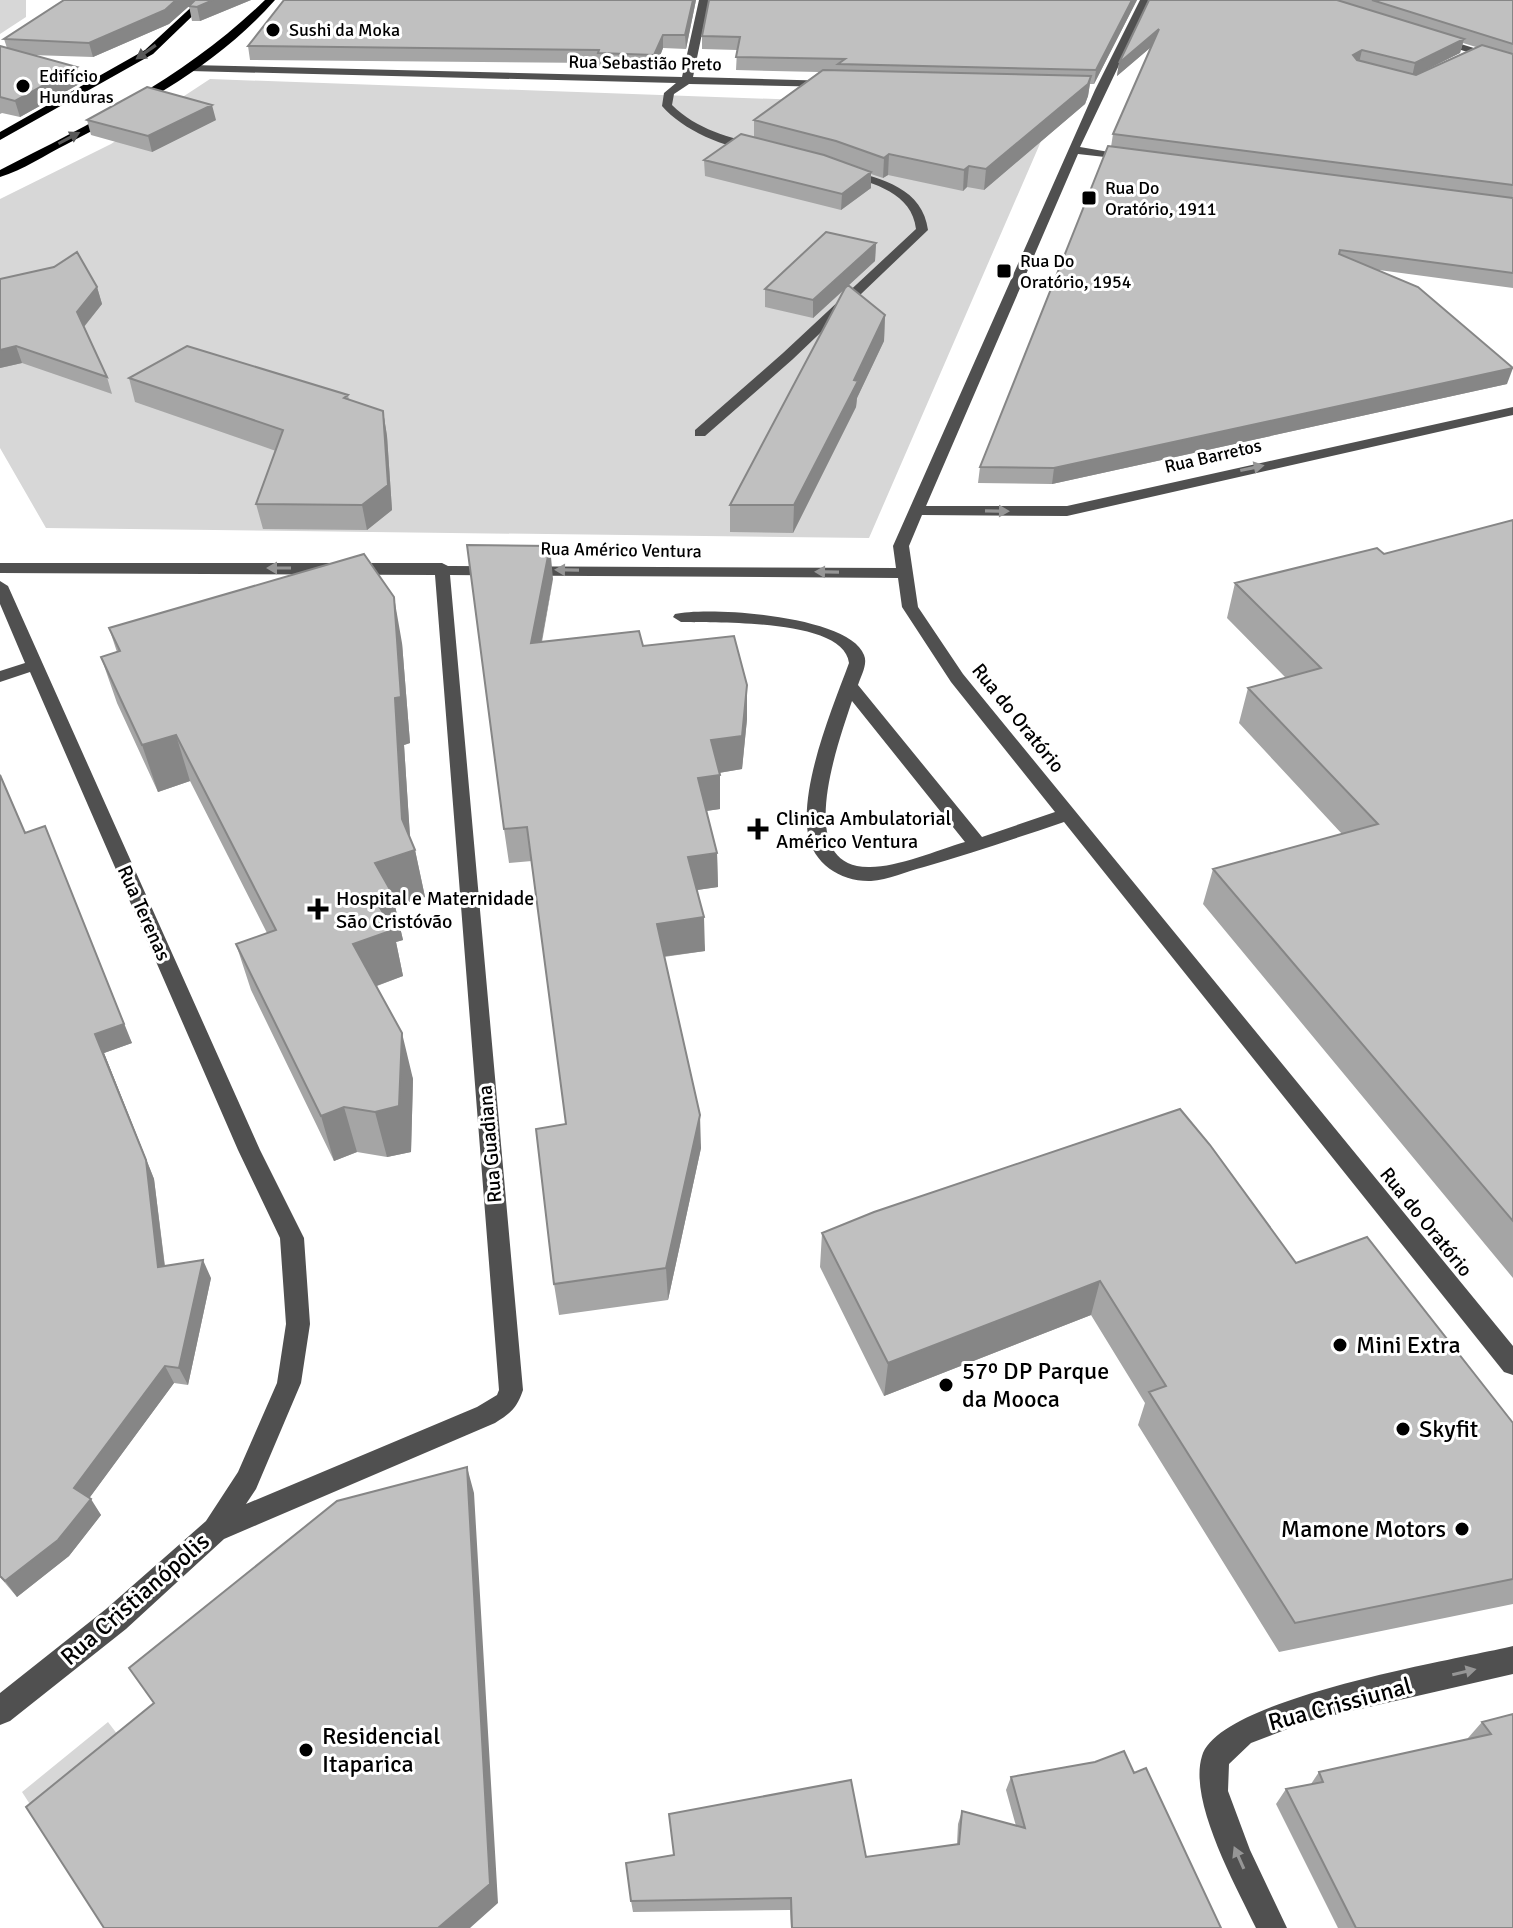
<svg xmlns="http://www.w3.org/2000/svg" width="1513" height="1928" font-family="Signika,sans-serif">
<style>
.green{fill:#d7d7d7}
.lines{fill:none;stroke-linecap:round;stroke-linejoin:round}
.minor{fill:#505050;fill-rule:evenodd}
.major{fill:#000;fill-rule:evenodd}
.wall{fill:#a5a5a5;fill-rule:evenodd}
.shaded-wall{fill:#868686}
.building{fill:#c0c0c0;stroke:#868686;stroke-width:2}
.oneway{fill:#595959}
.oneway2{fill:#969696}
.poi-dot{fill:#000;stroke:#fff;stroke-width:3}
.labels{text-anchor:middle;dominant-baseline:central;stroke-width:6;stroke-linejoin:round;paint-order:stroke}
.far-poi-label{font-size:18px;fill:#000;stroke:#fff;text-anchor:start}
.far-street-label{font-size:18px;fill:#000;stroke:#fff}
.street-label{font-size:20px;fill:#000;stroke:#fff}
.poi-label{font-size:20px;fill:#000;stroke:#fff;text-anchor:start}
.near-poi-label{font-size:24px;fill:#000;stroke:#fff;text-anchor:start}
.near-street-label{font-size:24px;fill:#000;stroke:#fff}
</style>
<rect width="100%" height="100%" fill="#fff"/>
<path class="green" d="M0,0H26V17L0,34Z
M210,79L1055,109L869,538L46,528L0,448V199L111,144Z
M108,1722L134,1756L46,1829L22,1792Z"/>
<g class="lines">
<path class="minor" d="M699,0H709L693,77L832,81L837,84L832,87L689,84L674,94L672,105C697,130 729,137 762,146V150C731,152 682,130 662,106L664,93L676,83L190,71L185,68L190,65L682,77Z
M1140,0H1150L1080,147L1138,157L1132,160L1078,154L926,506H1067L1513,407V415L1067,516L922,515L909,546L918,607L963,674L1513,1346V1375L1504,1372L1064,822C1017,838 971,853 924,867C907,871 888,880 871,881C841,882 813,864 808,834C800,785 832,709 849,663C844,618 715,623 681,622L673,617L675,614C710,606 850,616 864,655C868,664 861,676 858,685L982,837L1055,812L951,682L902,607L898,578L450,575L523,1390C517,1408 511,1413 495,1423L224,1539L126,1629L10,1721L0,1725V1693L106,1609L206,1521L238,1472L277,1383L286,1324L280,1238L238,1150L30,672L0,682V671L25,663L0,604V581L8,586L260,1150L304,1238L310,1324L301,1383L256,1489L246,1504L477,1407L497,1395L499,1390L435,575L0,573V563H442L448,566L896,568L893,546L1095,90ZM852,701L965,842C938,850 898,867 870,867C791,869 839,741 852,701Z
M1438,37L1513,60V66L1435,42Z
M847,170C882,178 923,189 928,230L793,359L705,436H695V430L783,353L916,229C912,193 874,183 843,175L841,173Z
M1513,1646V1674L1308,1721L1251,1743L1229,1764L1228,1791L1250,1850L1287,1928H1256C1236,1886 1188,1801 1202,1756C1219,1698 1455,1660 1513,1646Z"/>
<path class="major" d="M199,0H209L153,54L0,140V132L145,50Z
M265,0H275C219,64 141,106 67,144C45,155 23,170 0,177V170C95,122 188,75 265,0Z"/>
</g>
<path class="wall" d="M64,0H251L200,21H192L189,6L190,5L169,24L93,57L32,55L77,67L81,83L20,117L2,113L0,114V46L7,48L4,39Z
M284,0H696L686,49L663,48L655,69L599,67L598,63L250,60L248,46Z
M709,0H1137L1094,84H1090L1088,96L1085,104L984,190L967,187L963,191L888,175L883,178L871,174V188L841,210L705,176L704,160L754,137V120L819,72L736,70L737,50L702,49V36Z
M1149,0H1513V288L1379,270L1507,384L1052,484L978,483L980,467L1111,147L1113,134L1151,47L1117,76L1119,63ZM1463,43L1476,47L1415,75L1460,53Z
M87,120H216L152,152L91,135Z
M876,243L875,261L848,286L885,315L884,341L857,398L856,407L793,533L730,532V505L845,289L813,318L765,307V289Z
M0,279L97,287L102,304L84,327L107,377L112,394L22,363L0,368Z
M129,378L348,395L349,400L383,411L387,436L392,510L367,530L263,529L256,504L276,451L135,402Z
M1513,520V1278L1203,904L1213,869L1342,834L1239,723L1248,688L1286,678L1227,618L1235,583L1384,554Z
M553,579L542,642L643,646L747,685V719L742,769L719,773L720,809L706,811L717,853L718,887L697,890L705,951L664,957L701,1148L668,1300L559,1315L554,1284L566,1124L532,861L509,863L504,829Z
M109,628L402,643L410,743L404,745L410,838L415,850L425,897L395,906L403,940L396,942L403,976L377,986L413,1079L411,1152L387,1157L357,1152L334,1161L251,990L236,944L267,933L190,781L158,792L117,703L101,657L117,652Z
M0,774L25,833L132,1043L104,1053L154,1179L165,1266L211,1278L188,1385L174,1383L89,1498L101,1515L69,1556L17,1597L0,1577Z
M822,1233L1296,1263L1513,1423V1604L1279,1652L1138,1425L1145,1403L1091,1315L884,1396L820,1267Z
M1513,1714V1928H1338L1276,1804L1286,1789L1311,1784L1319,1772L1470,1739L1468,1738L1482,1722Z
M1134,1773L1221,1928H791L790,1910L633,1912L631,1901L866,1857L957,1844L958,1824L962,1811L1016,1826L1006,1790L1011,1777Z"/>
<path class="shaded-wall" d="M176,0H196L169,24L93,57L89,43Z
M213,0H251L200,21L197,7Z
M693,0H696L686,49L685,35Z
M1132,0H1137L1094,84L1096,70Z
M1159,29L1157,42L1117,76L1119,63Z
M663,35V48L655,69L654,55Z
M1464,39L1460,53L1412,77L1415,63Z
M1362,50L1359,63L1353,55Z
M77,67L81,83L20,117L15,101Z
M1091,76L1088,96L1085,104L984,190L986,169Z
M212,105L216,120L152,152L148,136Z
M889,154L888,175L883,178L884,158Z
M969,166L967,187L963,191L964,170Z
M871,172V188L841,210L842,194Z
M876,243L875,261L813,318V300Z
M97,287L102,304L82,329L77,312Z
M885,315L884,341L857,398L856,407L793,533L794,505Z
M16,346L22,363L0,368V350Z
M1513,368L1507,384L1052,484L1054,468Z
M383,411L387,436L392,510L367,530L362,505Z
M550,546L553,579L535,676L531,643Z
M394,597L402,643L410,743L404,745L411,851L415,850L425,897L395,906L403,940L396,942L403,976L365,990L353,944L375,899V863L402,819L395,698Z
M747,685V719L742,769L712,774L711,740Z
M176,735L190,781L158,792L142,745Z
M720,775V809L699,812L698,778Z
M45,826L132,1043L104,1053L154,1179L167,1285L158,1267L95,1034Z
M717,853L718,887L690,891L688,857Z
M704,917L705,951L659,957L657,924Z
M402,1033L413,1079L411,1152L387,1157L375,1112Z
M344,1107L357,1152L334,1161L321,1116Z
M700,1115L701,1148L668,1300L666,1268Z
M203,1260L211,1278L188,1385L179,1368Z
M1100,1281L1091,1315L884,1396L888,1363Z
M165,1366L174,1383L85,1504L74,1488Z
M467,1467L474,1493L498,1903L470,1928H438Z
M91,1499L101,1515L69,1556L17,1597L5,1581Z"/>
<path class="building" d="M64,0H176L165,10L89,43L4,39Z
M195,0H213L197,7L189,6Z
M284,0H693L685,35H663L654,55L598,53L599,50L248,46Z
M709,0H1132L1096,70L838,64L845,59L736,57L740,37L702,36Z
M1149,0H1337L1464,39L1415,63L1362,50L1353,55L1357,60L1416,75L1482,45L1513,54V185L1113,134L1159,29L1119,63Z
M1372,0H1513V44Z
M0,46L77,67L15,101L0,97Z
M823,70L1091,76L1088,84L986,169L969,166L964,170L889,154L884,158L836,141L754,120Z
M147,87L212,105L148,136L87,120Z
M741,134L824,155L871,172L842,194L704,160Z
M1108,146L1513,198V273L1340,250L1339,254L1418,287L1513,368L1054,468L980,467Z
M826,232L876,243L813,300L765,289Z
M77,252L97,287L77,312L107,377L16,346L0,350V279L54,267Z
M848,285L885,315L854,380L858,381L794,505H730L845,288Z
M187,346L348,395L344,398L383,411L388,485L362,505L256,504L283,430L129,378Z
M1513,520V1221L1213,869L1378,824L1248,688L1321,668L1235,583L1377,548L1384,554Z
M467,545L550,546L531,643L639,631L643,646L734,636L747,685L742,736L711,740L720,775L698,778L717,853L688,857L704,917L657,924L700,1115L666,1268L554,1284L536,1129L566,1124L527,827L504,829Z
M364,554L394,597L401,697L395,698L402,819L415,850L375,863L392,893L375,899L393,930L353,944L402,1033L399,1106L375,1112L344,1107L321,1116L236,944L276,930L176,735L142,745L101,657L120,651L109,628Z
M0,775L25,833L45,826L124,1024L95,1034L146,1160L158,1267L203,1260L179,1368L165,1366L74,1488L91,1499L58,1540L5,1581L0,1576Z
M1180,1109L1210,1145L1296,1263L1367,1237L1513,1423V1579L1295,1623L1149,1392L1166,1386L1100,1281L888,1363L822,1233L874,1212Z
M467,1467L490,1884L438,1928H104L26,1807L154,1703L129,1668L337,1501Z
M1513,1714V1928H1356L1286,1789L1323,1782L1319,1772L1491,1734L1482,1722Z
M1124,1751L1134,1773L1146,1768L1221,1928H792L791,1898L631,1901L626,1863L674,1855L669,1814L851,1780L866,1857L959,1844L962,1811L1025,1828L1011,1777L1095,1762Z"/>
<defs><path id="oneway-solid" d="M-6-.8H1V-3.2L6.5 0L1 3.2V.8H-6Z" transform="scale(2)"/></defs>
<g class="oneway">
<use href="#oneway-solid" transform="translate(146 52) rotate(145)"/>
<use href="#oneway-solid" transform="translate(69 138) rotate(-28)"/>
</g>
<g class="oneway2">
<use href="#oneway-solid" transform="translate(1252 468) rotate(-12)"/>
<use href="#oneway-solid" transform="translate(997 511) rotate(1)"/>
<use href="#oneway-solid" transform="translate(279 568) rotate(-180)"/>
<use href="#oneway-solid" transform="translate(567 570) rotate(-179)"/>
<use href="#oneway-solid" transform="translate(827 572) rotate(-179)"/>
<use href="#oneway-solid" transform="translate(1464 1672) rotate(-13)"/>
<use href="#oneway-solid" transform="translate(1239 1858) rotate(-114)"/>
</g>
<g class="poi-dot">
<circle cx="273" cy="30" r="8"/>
<circle cx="23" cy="86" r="8"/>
<rect x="1081" y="190" width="16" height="16" rx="4"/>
<rect x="996" y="263" width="16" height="16" rx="4"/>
<path d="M754 817h8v8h8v8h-8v8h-8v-8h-8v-8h8z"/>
<path d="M314 897h8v8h8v8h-8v8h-8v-8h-8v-8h8z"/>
<circle cx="1340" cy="1345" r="8"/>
<circle cx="946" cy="1385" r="8"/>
<circle cx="1403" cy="1429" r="8"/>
<circle cx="1462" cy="1529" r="8"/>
<circle cx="306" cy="1750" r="8"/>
</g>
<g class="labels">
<g class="far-poi-label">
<text x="289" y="30">Sushi da Moka</text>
<text x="39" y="76">Edifício<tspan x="39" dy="21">Hunduras</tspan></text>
<text x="1105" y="188">Rua Do<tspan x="1105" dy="21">Oratório, 1911</tspan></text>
<text x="1020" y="261">Rua Do<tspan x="1020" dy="21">Oratório, 1954</tspan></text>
</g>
<g class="far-street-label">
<text transform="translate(645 63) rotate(1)">Rua Sebastião Preto</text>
<text transform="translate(1213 456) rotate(-13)">Rua Barretos</text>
<text transform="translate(621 550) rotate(1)">Rua Américo Ventura</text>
</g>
<g class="street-label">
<text transform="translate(1018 718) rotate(51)">Rua do Oratório</text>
<text transform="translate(144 913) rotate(66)">Rua Terenas</text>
<text transform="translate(490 1144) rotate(-95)">Rua Guadiana</text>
<text transform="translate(1426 1222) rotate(51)">Rua do Oratório</text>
</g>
<g class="poi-label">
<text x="776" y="818">Clinica Ambulatorial<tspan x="776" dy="23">Américo Ventura</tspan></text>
<text x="336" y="898">Hospital e Maternidade<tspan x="336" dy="23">São Cristóvão</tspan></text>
</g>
<g class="near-poi-label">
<text x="1356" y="1345">Mini Extra</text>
<text x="962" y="1371">57º DP Parque<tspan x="962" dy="28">da Mooca</tspan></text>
<text x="1419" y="1429">Skyfit</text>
<text x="1446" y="1529" text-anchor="end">Mamone Motors</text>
<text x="322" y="1736">Residencial<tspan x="322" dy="28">Itaparica</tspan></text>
</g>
<g class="near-street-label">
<text transform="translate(135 1599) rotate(-41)">Rua Cristianópolis</text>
<text transform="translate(1340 1704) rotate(-15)">Rua Crissiunal</text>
</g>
</g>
</svg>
